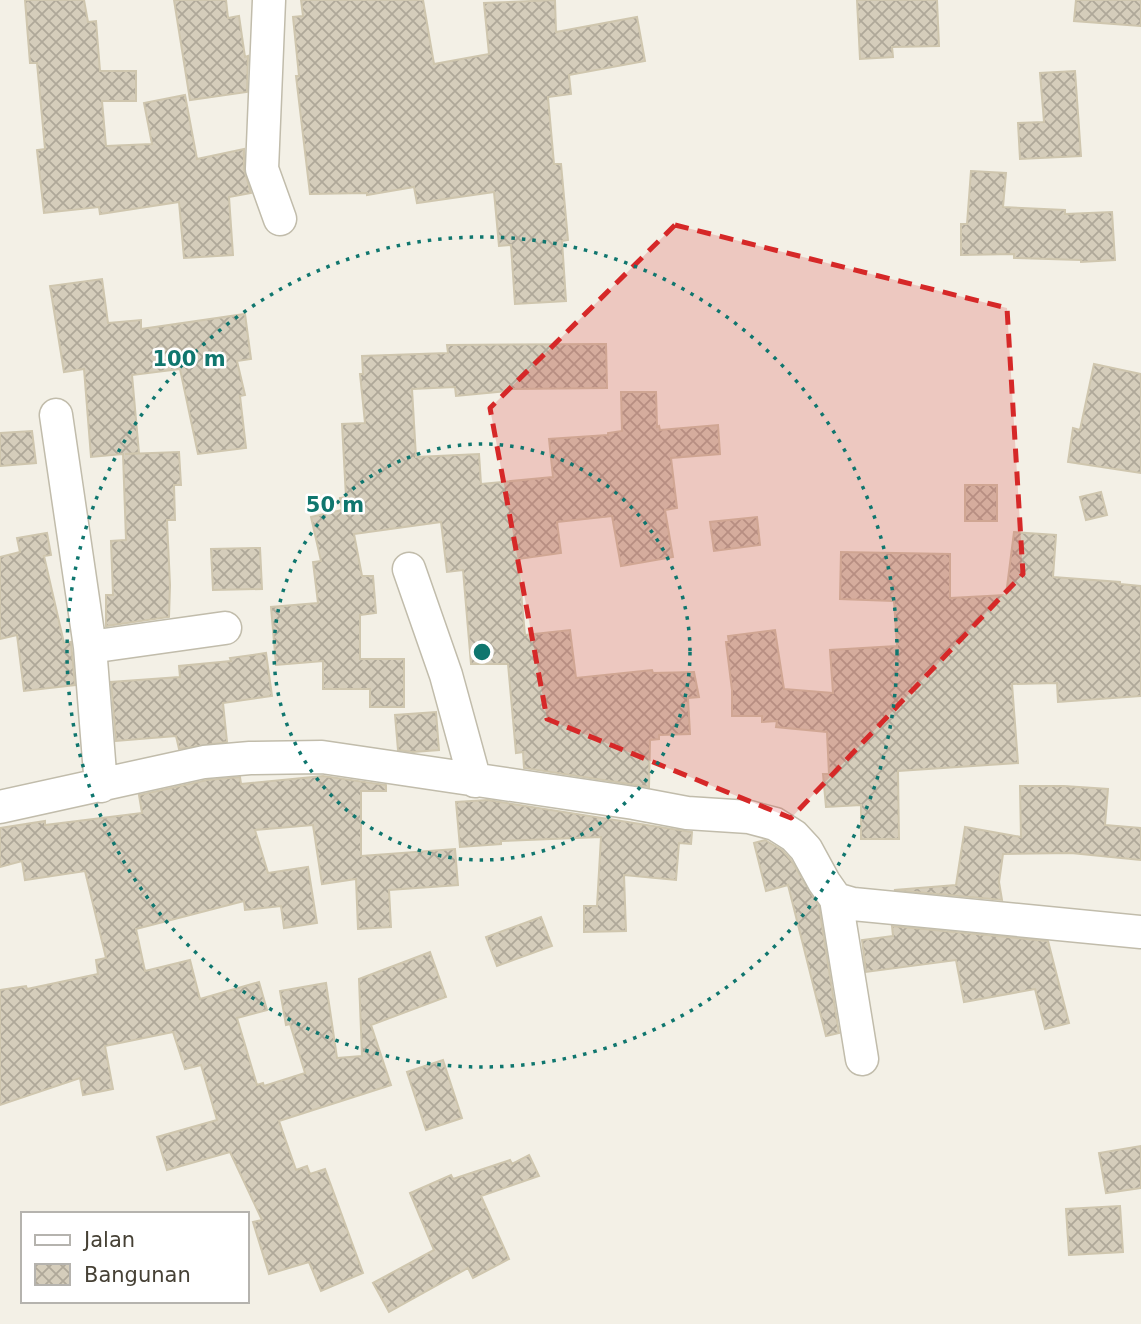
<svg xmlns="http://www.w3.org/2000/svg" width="1141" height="1324" font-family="'DejaVu Sans',sans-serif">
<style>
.building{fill:url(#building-cross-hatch);stroke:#cfc6ae;stroke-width:2}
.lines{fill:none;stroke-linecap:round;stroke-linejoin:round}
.minor-casing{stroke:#c1bcab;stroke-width:35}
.minor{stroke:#fff;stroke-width:32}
.marked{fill:#d62828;fill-opacity:0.2;stroke:#d62828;stroke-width:5;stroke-dasharray:14 9;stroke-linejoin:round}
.ring{fill:none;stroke:#0f766e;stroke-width:3.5;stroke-dasharray:3.5 7}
.centre{fill:#0f766e;stroke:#fff;stroke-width:3.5}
.ring-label{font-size:21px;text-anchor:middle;font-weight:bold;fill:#0f766e;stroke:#fff;stroke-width:5;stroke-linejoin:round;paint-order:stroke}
</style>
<defs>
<pattern id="building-cross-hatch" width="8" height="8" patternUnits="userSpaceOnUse" patternTransform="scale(1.75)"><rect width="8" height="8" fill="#d5cdbb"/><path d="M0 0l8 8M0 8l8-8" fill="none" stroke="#afa899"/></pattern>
</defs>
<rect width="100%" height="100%" fill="#f3f0e6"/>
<path class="building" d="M25,0H84L88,22L96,21L100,71H136V101H102L106,146L152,144L144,103L185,95L197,159L244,149V169L251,193L229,197L233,255L184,258L179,202L100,214L99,207L44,213L37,150L45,149L37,63H30Z
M174,0H226L228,18L239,16L245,57L248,56L247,92L190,100Z
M301,0H423L434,64L489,54L484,3L555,0L556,32L637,17L645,61L569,75L571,94L548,97L554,164H561L568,240L562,241L566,301L515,304L511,245L499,246L494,192L417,203L414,187L367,195V193L310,194L296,76H299L293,17L303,16Z
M857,0H937L939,46L892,47L893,57L860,59Z
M1076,0H1141V26L1074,21Z
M1075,71L1081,156L1020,159L1018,123L1044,122L1040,73Z
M971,171L1006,173L1003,207L1065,210V214L1112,212L1115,260L1081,262V260L1014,258V254L961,255V224H967Z
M102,279L108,323L141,320V329L245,314L251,359L237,361L245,395L240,396L246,448L198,454L180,369L132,375L139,453L125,454L179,452L181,485H174L175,520H167L170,585L169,617L106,626V595H113L111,541L126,540L123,454L91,457L84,369L64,372L50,286Z
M606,344L607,388L507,389V391L456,396L455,387L412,389L416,457L479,454L481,484L553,477L549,439L608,435V433L622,431L621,392H656L657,427L659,426L660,430L718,425L720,454L671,458L677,508L665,510L673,557L621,566L612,516L557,522L561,553L518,559L525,635L570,630L576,678L652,670L653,673L694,672L699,697L688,698L690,734L659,735V739L650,740L649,787L524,768L523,752L516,753L508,664H471L463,570L447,572L441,522L354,534L362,576H373L376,613L360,615V659H404V707H370V689H323V661L276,665L271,607L318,603L313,562L321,561L311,517L342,510L340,498L346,497L342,424L365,423L360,374H363L362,356L448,353L447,345Z
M1094,364L1141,374V473L1068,462L1073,428L1080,430Z
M32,431L36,463L0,466V433Z
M965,485H997V521H965Z
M1101,492L1107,515L1086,520L1080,497Z
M757,517L760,545L714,551L710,522Z
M1014,532L1056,535L1053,577L1120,582V584L1141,586V696L1058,702L1057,683L1012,684L1018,763L898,771L899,839H861V805L826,807L823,774H829L827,732L776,727L777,721L762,722V716H732V690L726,642H729L728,636L775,630L784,689L833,693L830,650L897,646L894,601L840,599L841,552L950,554V598L1006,595Z
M47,533L51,555L44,556L64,643L71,642L75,685L24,691L17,635L0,639V557L20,552L17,538Z
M260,548L262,589L213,590L211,549Z
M266,653L272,696L223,703L227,742L179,749L176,736L116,741L111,682L180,677L179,666L231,661L230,658Z
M436,712L439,750L413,752L398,750L395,715Z
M323,776L386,785V791H361V856L455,849L458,885L389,890L391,927L358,929L356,879L322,884L313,825L255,830L268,873L308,867L317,923L284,928L281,906L245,910L244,901L136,929L145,971L190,960L200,999L259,982L267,1010L237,1018L257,1085L263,1083L264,1086L305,1073L290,1024L286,1025L280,991L326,983L337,1058L362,1056L359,979L430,952L446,997L371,1025L391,1085L279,1121L296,1170L307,1166L310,1174L325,1169L363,1273L321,1291L309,1262L269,1274L253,1222L262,1220L230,1152L167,1170L157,1137L217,1120L201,1065L185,1069L173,1032L105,1046L113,1089L83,1095L80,1078L0,1105V990L26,986L27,989L98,974L96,960L106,958L85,871L25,880L22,861L0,867V828L45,821V825L142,813L139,795L207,780L240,777L241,784Z
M1020,786H1064L1108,789L1105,825L1141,828V860L1071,853L1003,854L999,882L1002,900L894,890L956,885L965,827L1021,837Z
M488,800L692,832L691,844L679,843L676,880L624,875L626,931L584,932V906H597L601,837L501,841V844L460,847L456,802Z
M765,840L782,850L791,860L819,906L839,1033L826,1036L788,885L766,891L754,843Z
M541,917L552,946L497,966L486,937Z
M892,926L1048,941L1069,1023L1045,1029L1035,989L964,1002L956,960L866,972L862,940L893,936Z
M443,1060L462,1118L426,1130L407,1072Z
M1141,1146V1188L1106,1193L1099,1153Z
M529,1155L539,1176L481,1196L509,1259L473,1278L468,1268L389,1312L373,1283L434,1250L410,1193L451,1175L453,1179L510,1160L512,1164Z
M1120,1206L1123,1252L1069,1255L1066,1209Z"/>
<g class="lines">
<g class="minor-casing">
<path id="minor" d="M269,0L262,169L280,219
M56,415L90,647L101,786
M409,569L446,675L475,781
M90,647L225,628
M0,807L204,762L250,758L322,757L634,803L687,813L749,817L775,824L794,836L806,849L824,882L836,899L853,904L1141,932
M836,899L862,1059"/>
</g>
<use href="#minor" class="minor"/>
</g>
<path class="marked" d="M675,225L1007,308L1023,574L791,818L547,719L490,408Z"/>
<g class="ring">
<circle cx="482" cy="652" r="208"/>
<circle cx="482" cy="652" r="415"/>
</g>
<circle cx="482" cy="652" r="10" class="centre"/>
<g class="ring-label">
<text x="189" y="366">100 m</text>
<text x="335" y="512">50 m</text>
</g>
<rect x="21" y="1212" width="228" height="91" fill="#ffffff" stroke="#b5b3ae" stroke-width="2"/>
<rect x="35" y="1235" width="35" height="10" fill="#ffffff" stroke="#b5b3ae" stroke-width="2"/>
<text x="84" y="1247" font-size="21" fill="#464135">Jalan</text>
<rect x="35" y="1264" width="35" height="21" fill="url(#building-cross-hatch)" stroke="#b5b3ae" stroke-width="2"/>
<text x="84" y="1282" font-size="21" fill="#464135">Bangunan</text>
</svg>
